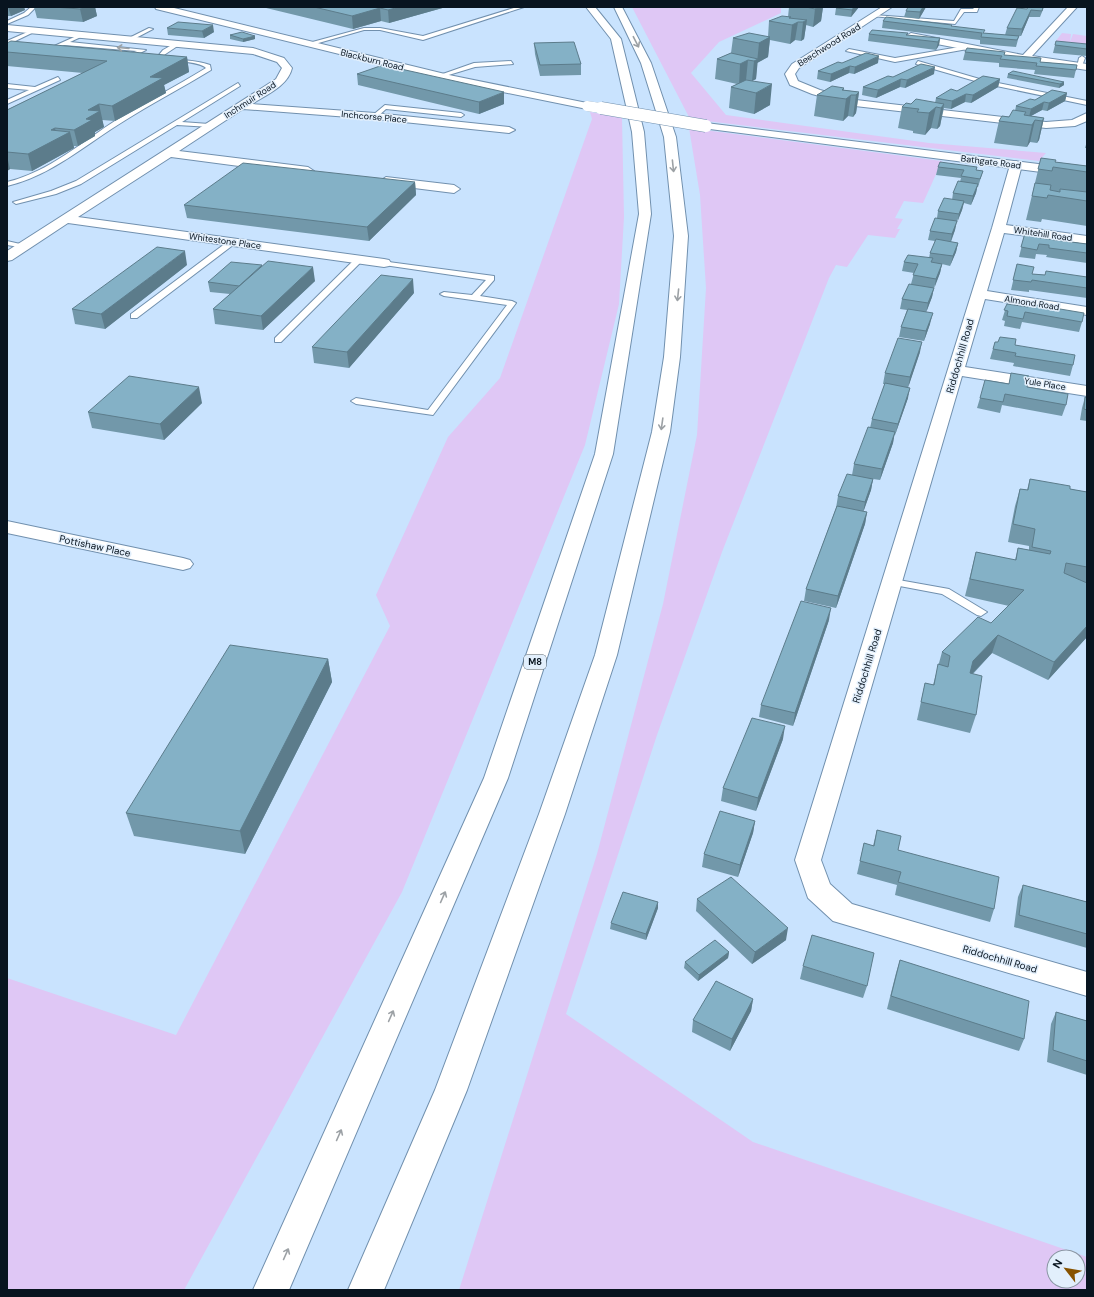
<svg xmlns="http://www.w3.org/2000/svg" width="1094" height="1297" font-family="'DM Sans',sans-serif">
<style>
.green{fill:#dfc7f5;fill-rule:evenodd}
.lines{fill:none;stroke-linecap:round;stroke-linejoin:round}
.service-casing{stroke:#7190ae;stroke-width:2}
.minor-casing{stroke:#7190ae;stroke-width:2}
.secondary-casing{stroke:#7190ae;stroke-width:2}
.motorway-casing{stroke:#7190ae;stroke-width:2}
.service{fill:#fff;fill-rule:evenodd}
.minor{fill:#fff;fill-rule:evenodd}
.secondary{fill:#fff;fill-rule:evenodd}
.motorway{fill:#fff;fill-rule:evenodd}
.secondary-bridge-far1-casing{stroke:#7190ae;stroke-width:10;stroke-linecap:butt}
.secondary-bridge-casing{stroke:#7190ae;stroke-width:13;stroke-linecap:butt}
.secondary-bridge-far1{stroke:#fff;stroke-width:10}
.secondary-bridge{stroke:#fff;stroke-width:12}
.wall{fill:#7298aa}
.shaded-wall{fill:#5c7c8b}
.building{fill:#84b1c6;stroke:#5c7c8b}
.oneway{stroke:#9ca1a5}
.labels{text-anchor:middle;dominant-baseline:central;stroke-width:3;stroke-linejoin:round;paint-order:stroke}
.far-street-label{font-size:9px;fill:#08141f;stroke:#e2effc}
.shield{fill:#e2effc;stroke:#495661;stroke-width:1}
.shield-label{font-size:9px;font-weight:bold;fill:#08141f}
.street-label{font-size:10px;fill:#08141f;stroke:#e2effc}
</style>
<rect width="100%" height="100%" fill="#c9e3fe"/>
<path class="green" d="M632,7H781V13L719,42L691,73L726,115L929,143L1046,153L1039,161L690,119Z
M1062,33L1071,34L1070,42L1073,34L1087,36V45L1055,42Z
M590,112L622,118L624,217L619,304L585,445L402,892L184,1290H7V978L176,1035L390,626L376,595L448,437L500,378L592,119Z
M689,128L942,161L923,203L904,201L895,218L903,219L897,229H900L895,238L868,235L847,267L836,265L829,278L722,552L657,735L566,1014L753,1142L1087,1257V1290H459L597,854L663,604L697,435L706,288L700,195ZM1054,1257H1078V1281H1054Z"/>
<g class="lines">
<g class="service-casing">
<path id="service" d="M31,7H36L28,15L7,24V21L24,13Z
M517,7H524L423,40L380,30H364L308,46L305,44L364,28H380L423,36Z
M975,7H979L977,12H964L955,24L872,16L874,15L954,21L961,9H973Z
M149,28L153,29L132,40L127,39Z
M32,30L36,31L7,45V41Z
M81,34L83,36L70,42L146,50L130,58L119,57L137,51L64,45L52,50V52L43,51Z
M177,42L182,43L164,55C178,62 195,59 210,65L211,70C182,88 152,103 124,121C86,144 51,176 7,186V182C49,172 83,141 118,119C147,101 177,86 206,68C198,60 171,63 158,56L163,50Z
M971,45L973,48L895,62L846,51L849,49L895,58Z
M1082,56L1085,58L1082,66L1077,67L1079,58Z
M511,61L513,64L475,67L442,77L437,76L474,63Z
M918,61L983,80L1087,101V105L982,83L916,64Z
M58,77L60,80L7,104V100L29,90L7,88V84L35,87Z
M238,83L240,86L182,122L209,124L211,125V127L177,125L81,184L56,194L16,204L13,202L51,191L76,181Z
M385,105L461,113L464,115L461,117L386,109L377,117H373V115Z
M230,240L237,242L137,318H131V314Z
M7,241L29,246L25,248L7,245Z
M357,257L364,259L281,342H275V338Z
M381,261L494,276V280L480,296L512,301L516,303L433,415L356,404L351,401L356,398L428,410L507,305L444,296L440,294L444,292L472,295L486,280L384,265H381Z
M893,579L949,589L987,612L981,616L977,615L942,594L889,584L887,582Z"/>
</g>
<g class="minor-casing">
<path id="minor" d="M882,7H892L799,68L795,74L798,81L820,90L856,100L1046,122L1072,120L1087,113V121L1075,126L1046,128L855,106L812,94L790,85L785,74L792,64Z
M1068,7H1077L1032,56L1087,64V70L1025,61L911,39L906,36L911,33L1023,55Z
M7,25L253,48L284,58L292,68C288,86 266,95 252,104L375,113L509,127L515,130L509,133L375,119L243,109L179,151L308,167L314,171L312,174L308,175L171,157L78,217L384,259L389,260L391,263L389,266L384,267L68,223L12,260L7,261V251L276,79L282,68L277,62L253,54L7,31Z
M1016,161L1022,165L1006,225L1087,236V244L1004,233L987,291L1087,307V315L985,299L965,367L1087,386V396L962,376L821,860L830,884L852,904L1087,972V996L833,921L808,898L795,860L992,228L1010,165Z
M386,177L454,185L460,189L454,193L382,184L380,181Z
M7,521L183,558L190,560L193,564L190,568L183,570L7,533Z"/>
</g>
<g class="secondary-casing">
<path id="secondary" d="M155,7H170L449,75L587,103L592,106L587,109L449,81L156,9Z
M706,123L1087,170V178L702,128L700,126Z"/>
</g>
<g class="motorway-casing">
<path id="motorway" d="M586,7H595L621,39L644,132L651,214L613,454L508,778L289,1290H253L484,778L595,454L639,214L632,132L611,39Z
M614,7H622L651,63L676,137L688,236L680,357L670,432L617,655L565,814L467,1090L384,1290H348L435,1090L539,814L595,655L652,432L664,357L674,236L664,137L641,63Z"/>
</g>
<use href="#service" class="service"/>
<use href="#minor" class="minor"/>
<use href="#secondary" class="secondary"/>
<use href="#motorway" class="motorway"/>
<g class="secondary-bridge-far1-casing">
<path id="secondary-bridge-far1" d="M587,106L607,109"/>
</g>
<g class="secondary-bridge-casing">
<path id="secondary-bridge" d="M601,108L706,126"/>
</g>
<use href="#secondary-bridge-far1" class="secondary-bridge-far1"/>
<use href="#secondary-bridge" class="secondary-bridge"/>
</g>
<path class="wall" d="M7,7H24L25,10L11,16H7Z
M34,7H95L97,16L83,22L37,18Z
M262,7H446L389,23L381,21L353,29Z
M789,7H823L821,21L813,27L806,25L804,39L801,41L795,40L790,44L770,40L768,57L757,63L756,79L752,81L746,80H745L770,105L754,114L729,108L731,87L737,84L715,79L717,59L731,53L733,38L768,37L769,21L788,17Z
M859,7L851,17L835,15L836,8Z
M926,7L919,19L904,17L906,11Z
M1028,7H1044L1040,17H1029L1021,36H1019L1016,47L980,44V40L882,28L883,21L952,25V27L984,33L1005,35L1007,28L1027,9Z
M167,28L214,32L204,38L168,35Z
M869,34L940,38L939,45L936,50L868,41Z
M230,35L255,36V39L243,42L230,39Z
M7,43L187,57L189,72L164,85L166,93L115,121L102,120L104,127L95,132V136L78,146H74V148L32,171L10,169L7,171V110L83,73L7,66Z
M534,43L581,64V75L540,76L535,54Z
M1087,44V56L1053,53L1055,45Z
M965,52H1005L1004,55L1040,62L1077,65L1074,78L1034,74L1035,70L999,67V63L963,60Z
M842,63H878L854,74L849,73L830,82L817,79L818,71Z
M357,74L504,104L479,114L358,85Z
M934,74L905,88L900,87L876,98L862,95L863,87L893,77Z
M1008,74L1064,82V85L1059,88L1007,78Z
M1000,79L998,87L971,103L965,102L951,109L944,108L940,126L937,129L931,128L925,135L913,133V131L898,128L902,107L911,104L935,103L936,98L957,91Z
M844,88V90L859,92L856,113L853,117L848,116L843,121L814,116L817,95Z
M1067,93L1065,101L1047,111L1042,110L1031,116L1044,118L1039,140L1037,143L1030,142L1027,147L994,143L999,121L1009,117L1015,111L1016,106L1035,100Z
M1087,141V148H1085Z
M1041,158L1055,162L1087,166V226L1042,219L1041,222L1026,220Z
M938,167H977L976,170L983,171L978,187H977L976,193L971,205L964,203L962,210L956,223L955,230L951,242L958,243L956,252L950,266L942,264L940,273L934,287L932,297L926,312L930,324L924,341L899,337L901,327L907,310L900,309L902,299L911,284L914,273L902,271L904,262L929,258L930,253L935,241L928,240L930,231L937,218L938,211L952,200L953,193L960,182L961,178L936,175Z
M415,182L416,195L369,241L187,218L184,205Z
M1025,233L1040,238L1087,244V263L1046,257L1047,255L1036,254L1035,259L1019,257Z
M1017,264L1032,274L1045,275L1087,277V298L1029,290V292L1011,290Z
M187,265L105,329L75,324L72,309Z
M262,265V266L315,281L263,330L215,324L213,309L230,294L210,292L208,282Z
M414,293L349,368L314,363L312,347Z
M1007,304L1082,322L1079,332L1022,322L1020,329L1004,326L1005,321L1002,320Z
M995,342L1015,345L1073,365L1070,376L1013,366L1014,363L990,359Z
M920,352L908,387V398L895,435H894L893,443L880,480L873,479L871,490L863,512H867L865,524L836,608L804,601L806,589L836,508L838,496L852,475L854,464L870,428L872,419L885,384H883L885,373Z
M1008,384L1027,387L1066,405L1062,416L1002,405L1000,413L977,408L980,398Z
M1085,397L1087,398V421L1080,420L1082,408Z
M202,403L164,440L92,428L88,412Z
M1030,479L1070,489L1087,492V637L1048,680L992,653L973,674L976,715L970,733L917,720L925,683L933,685L942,652L991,623L1009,606L965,596L976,552L1015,560L1018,548L1029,550V546L1008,542L1015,506L1020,489L1027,490Z
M829,620L793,726L759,717L761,705Z
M328,659L332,682L245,854L134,836L126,813Z
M783,739L756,811L721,801L723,788Z
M755,821L753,833L738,877L702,867L704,854Z
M877,830L898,850L994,909L990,922L895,895L897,885L857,874L864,843L873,846Z
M1023,885L1087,902V948L1014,927L1018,897Z
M697,899L786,940L752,964L696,911Z
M658,908L646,940L610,929L611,923Z
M729,952L728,958L698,981L684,968L685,962Z
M900,960L1024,1039L1019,1051L887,1009L896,973Z
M803,966L867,986L863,998L800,979Z
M753,999L751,1011L730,1051L692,1032L693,1020Z
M1056,1012L1087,1021V1075L1047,1062L1051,1024Z"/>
<path class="shaded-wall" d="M8,7H24L25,10L11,16Z
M84,7H95L97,16L83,22L80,9Z
M399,7H446L389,23L388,10Z
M818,7H823L821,21L813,27L815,9Z
M854,7H859L851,17L852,10Z
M923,7H926L919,19L920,12Z
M380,8L381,21L353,29L352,16Z
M1031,10L1029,17L1021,36L1022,29Z
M807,20L804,39L801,41L803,22Z
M798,22L795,40L790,44L792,25Z
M213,25L214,32L204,38L202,31Z
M255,36V39L243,42V39Z
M770,37L768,57L757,63L759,43Z
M940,38L939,45L936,50L938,42Z
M879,56L878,63L854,74L855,67Z
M187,57L189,72L164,85L166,93L115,121L112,106L150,77Z
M758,59L756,79L752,81L754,61Z
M748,60L746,80L739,85L740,64Z
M850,66L849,73L830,82L831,74Z
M935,67L934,74L905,88L907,80Z
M901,79L900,87L876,98L878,90Z
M1000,79L998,87L971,103L973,95Z
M1064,82V85L1059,88L1060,84Z
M772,84L770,105L754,114L756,93Z
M504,92V104L479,114V102Z
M859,92L856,113L853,117L856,95Z
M1067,93L1065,101L1047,111L1049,103Z
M966,94L965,102L951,109L952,101Z
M851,95L848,116L843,121L846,99Z
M1044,102L1042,110L1029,117L1031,109Z
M99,104L104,127L95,132V136L78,146L74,130L86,119L88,110Z
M944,104L940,126L937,129L941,108Z
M936,107L931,128L925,135L929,113Z
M1044,118L1039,140L1037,143L1042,121Z
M1035,120L1030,142L1027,147L1032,125Z
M55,128L57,139L70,132L74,148L32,171L28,154L51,130Z
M7,156L10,169L7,171Z
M415,182L416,195L369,241L367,227Z
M978,184L976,193L971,205L973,196Z
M964,201L962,210L957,223L959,214Z
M957,221L955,230L950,243L952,234Z
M958,243L956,252L950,266L953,256Z
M185,251L187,265L105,329L101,314Z
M942,264L940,273L934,289L936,279Z
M313,267L315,281L263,330L261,316Z
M413,279L414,293L349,368L347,352Z
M934,288L932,297L926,313L928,303Z
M933,313L930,324L924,341L926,331Z
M922,342L920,352L908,388L910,377Z
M199,387L202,403L164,440L160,424Z
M910,388L908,398L895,435L898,424Z
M895,432L893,443L880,480L882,469Z
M873,479L871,490L863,513L865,502Z
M867,512L865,524L836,608L838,596Z
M831,608L829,620L793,726L795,713Z
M1087,626V637L1048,680L1054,662Z
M998,635L992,653L967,679L973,661Z
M328,659L332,682L245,854L240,831Z
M785,726L783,739L756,811L758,798Z
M755,821L753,833L738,877L740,865Z
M658,902V908L646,940V934Z
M788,928L786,940L752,964L755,952Z
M729,952L728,958L698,981L699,975Z
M753,999L751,1011L730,1051L732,1039Z"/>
<path class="building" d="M54,7H84L80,9Z
M314,7H399L388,10L380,8L352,16Z
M806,7H818L815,9Z
M837,7H854L852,10L836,8Z
M908,7H923L920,12L906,11Z
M1028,7H1043L1042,11L1031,10L1022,29L1007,28L1017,8L1027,9Z
M782,16L791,17L789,18L807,20L803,22H798L792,25L769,21Z
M886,17L952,25L951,26L985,30L983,33L1019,36L1017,40L981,37L982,33L883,21Z
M178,22L213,25L202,31L167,28Z
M872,30L908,33L906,35L940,38L938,42L869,34Z
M242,32L255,36L243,39L230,35Z
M749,33L770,37L759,43L733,38Z
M11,41L187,57L150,77L163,78L112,106L99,104L88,110L100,111L86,119L92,120L74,130L55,128L51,130L70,132L28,154L7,152V110L107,61L7,52V43Z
M1056,41L1087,44V49L1055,45Z
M574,42L581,64L540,65L534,43Z
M967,48L1005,52L1004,55L1041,58L1040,62L1077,65L1076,70L1036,66L1037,63L1000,59L1002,56L965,52Z
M731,53L758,59L754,61L748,60L740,64L717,59Z
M866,53L879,56L855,67L850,66L831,74L818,71L838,62L842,63Z
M921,64L935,67L907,80L901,79L878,90L863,87L888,76L893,77Z
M383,65L504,92L479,102L357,74Z
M1013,71L1064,82L1060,84L1008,74Z
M983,76L1000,79L973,95L966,94L952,101L936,98L951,89L957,91Z
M746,80L772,84L756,93L731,87Z
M832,86L844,88L842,90L859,92L856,95H851L846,99L817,95Z
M1052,90L1067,93L1049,103L1044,102L1031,109L1016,106L1030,99L1035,100Z
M916,99L944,104L941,108L936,107L929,113L917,112L919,109L902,107L906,103L911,104Z
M1013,110L1026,112L1024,115L1044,118L1042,121L1035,120L1032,125L999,121L1002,116L1009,117Z
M1041,158L1056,160L1055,162L1087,166V172L1053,167L1052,171L1038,169Z
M940,162L977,167L976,170L983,171L980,179L961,176L964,170L938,167Z
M243,163L415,182L367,227L184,205Z
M958,181L978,184L973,196L953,193Z
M1035,183L1051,185L1050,190L1060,192V189L1087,192V201L1048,195L1047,198L1032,196Z
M944,198L964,201L959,214L938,211Z
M935,218L957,221L952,234L930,231Z
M1025,233L1041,235L1040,238L1087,244V253L1049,248V245L1039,244L1037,250L1021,247Z
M936,239L958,243L953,256L930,253Z
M157,247L185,251L101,314L72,309Z
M908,255L933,258L931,262L942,264L936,279L913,275L918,264L904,262Z
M268,261L313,267L261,316L213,309Z
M231,262L262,265L239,286L208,282Z
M1017,264L1034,267L1032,274L1045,275L1046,271L1087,277V288L1032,280L1031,282L1013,280Z
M381,275L413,279L347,352L312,347Z
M909,284L934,288L928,303L902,299Z
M1007,304L1028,307L1030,304L1084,313L1082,322L1025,312L1023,319L1007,316L1008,311L1004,310Z
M908,309L933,313L926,331L901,327Z
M1000,337L1016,339L1015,345L1075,355L1073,365L1015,356L1016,353L993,349L995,342H998Z
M898,338L922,342L910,377L885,373Z
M1011,373L1029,376L1027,387L1068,394L1066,405L1005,394L1003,402L980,398L985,380L1009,384Z
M129,376L199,387L160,424L88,412Z
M885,383L910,388L898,424L872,419Z
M1085,397L1087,398V410L1084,409Z
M868,427L895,432L882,469L854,464Z
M847,474L873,479L865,502L838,496Z
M1030,479L1070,486V489L1087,492V567L1066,563L1064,573L1087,583V626L1054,662L998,635L973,661L970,673L982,676L976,715L921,702L925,683L934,685L938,664L948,667L950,656L942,652L978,617L991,623L1024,590L970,579L976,552L1016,560L1018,548L1050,554L1051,551L1032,547L1035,529L1013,524L1020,489L1028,490Z
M837,506L867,512L838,596L806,589Z
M801,601L831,608L795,713L761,705Z
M230,645L328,659L240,831L126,813Z
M752,718L785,726L758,798L723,788Z
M720,811L755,821L740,865L704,854Z
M877,830L901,836L898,850L999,877L994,909L898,882L901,872L860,861L864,843L874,846Z
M731,877L788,928L755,952L697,899Z
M1023,885L1087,902V934L1019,915Z
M623,892L658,902L646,934L611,923Z
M812,935L874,953L867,986L803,966Z
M715,940L729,952L699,975L685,962Z
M900,960L1029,1001L1024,1039L891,996Z
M716,981L753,999L732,1039L693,1020Z
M1056,1012L1087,1021V1061L1053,1050Z"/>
<defs><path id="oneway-shaft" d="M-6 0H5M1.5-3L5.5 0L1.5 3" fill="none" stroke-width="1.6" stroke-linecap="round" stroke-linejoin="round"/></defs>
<g class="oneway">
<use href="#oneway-shaft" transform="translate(636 42) rotate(63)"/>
<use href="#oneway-shaft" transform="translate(123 48) rotate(-175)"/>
<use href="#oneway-shaft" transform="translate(673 166) rotate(84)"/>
<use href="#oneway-shaft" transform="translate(678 295) rotate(96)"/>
<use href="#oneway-shaft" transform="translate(662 424) rotate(98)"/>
<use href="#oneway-shaft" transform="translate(443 897) rotate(-66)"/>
<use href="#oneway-shaft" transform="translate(391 1016) rotate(-66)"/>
<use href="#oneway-shaft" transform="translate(339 1135) rotate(-66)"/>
<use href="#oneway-shaft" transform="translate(286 1254) rotate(-66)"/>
</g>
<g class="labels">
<g class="far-street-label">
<text transform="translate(829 45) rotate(-32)">Beechwood Road</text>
<text transform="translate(372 60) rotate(14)">Blackburn Road</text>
<text transform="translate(250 100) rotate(-33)">Inchmuir Road</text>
<text transform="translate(374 117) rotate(5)">Inchcorse Place</text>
<text transform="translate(991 162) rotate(7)">Bathgate Road</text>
<text transform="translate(1043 234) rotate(8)">Whitehill Road</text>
<text transform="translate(225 241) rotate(8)">Whitestone Place</text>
<text transform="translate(1032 303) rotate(9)">Almond Road</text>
<text transform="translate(1045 384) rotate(9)">Yule Place</text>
</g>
<rect class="shield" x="524" y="655" width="22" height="14" rx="3"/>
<g class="shield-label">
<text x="535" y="662">M8</text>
</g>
<g class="street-label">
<text transform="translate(960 356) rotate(-74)">Riddochhill Road</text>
<text transform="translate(95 546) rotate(12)">Pottishaw Place</text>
<text transform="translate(867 666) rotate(-73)">Riddochhill Road</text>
<text transform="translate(1000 959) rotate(16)">Riddochhill Road</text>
</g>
</g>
<rect width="1094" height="1297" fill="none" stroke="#08141f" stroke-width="16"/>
<g transform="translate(1066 1269) rotate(301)"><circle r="19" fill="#e2effc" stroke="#8b97a4"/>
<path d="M0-3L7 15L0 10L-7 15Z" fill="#875300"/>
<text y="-6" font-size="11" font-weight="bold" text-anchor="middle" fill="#08141f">N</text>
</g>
</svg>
